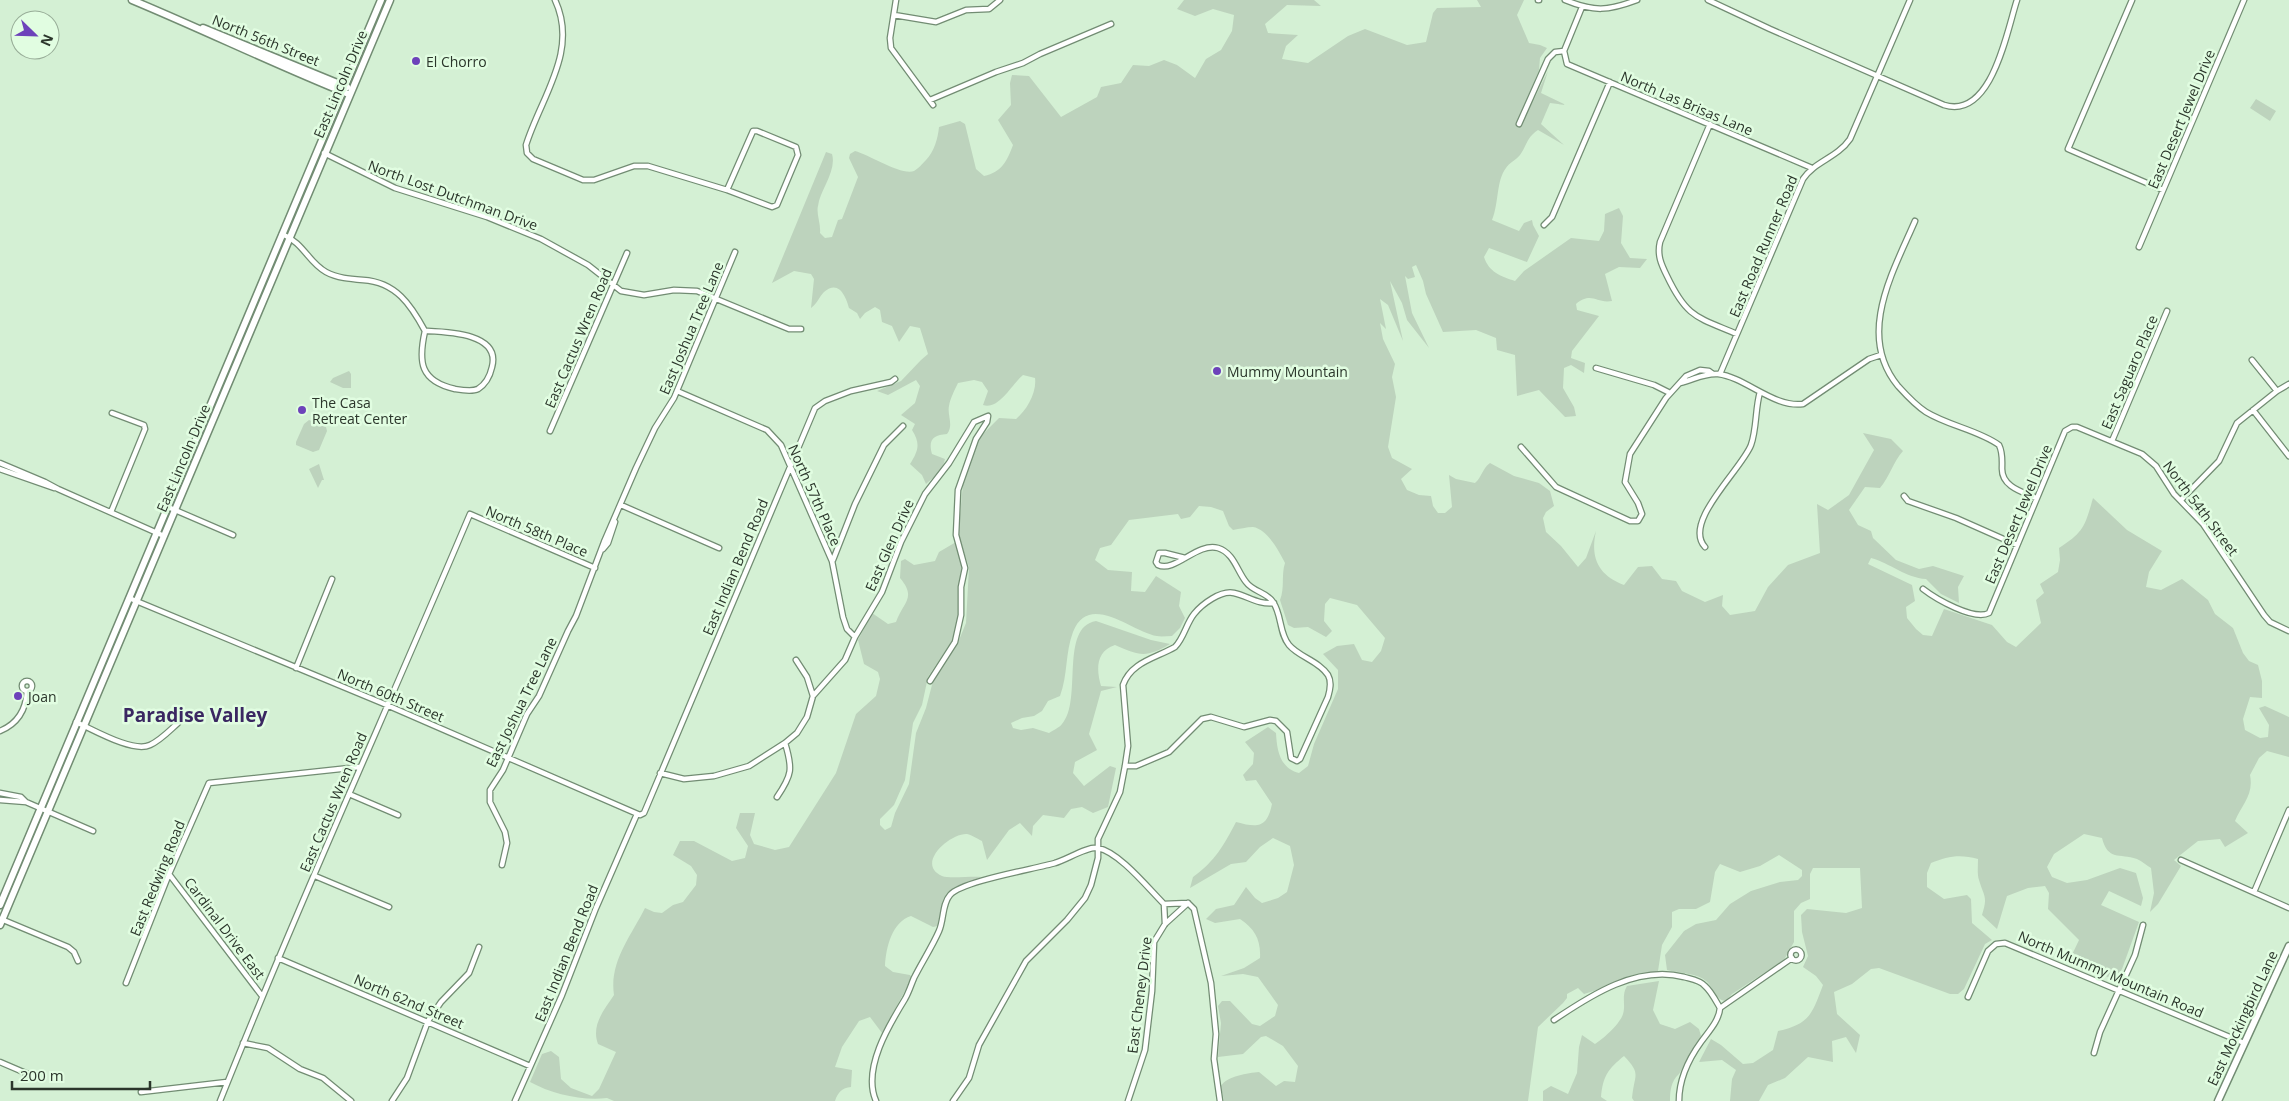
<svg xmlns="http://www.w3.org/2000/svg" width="2289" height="1101" font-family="'Open Sans',sans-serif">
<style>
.green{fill:#bdd3bd}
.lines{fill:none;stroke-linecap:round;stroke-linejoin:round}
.street-casing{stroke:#728c73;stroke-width:7}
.secondary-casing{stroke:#728c73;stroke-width:9}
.street{stroke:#fff;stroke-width:4.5}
.secondary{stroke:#fff;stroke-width:6}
.poi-dot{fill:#6d42ba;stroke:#e1fde1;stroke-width:2}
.labels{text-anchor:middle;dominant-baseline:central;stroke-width:5;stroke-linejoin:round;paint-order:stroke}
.street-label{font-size:14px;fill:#2b362b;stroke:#e1fde1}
.poi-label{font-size:14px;fill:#2b362b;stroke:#e1fde1;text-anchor:start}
.district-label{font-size:19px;font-weight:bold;fill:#3a2761;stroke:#e1fde1}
</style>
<rect width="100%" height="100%" fill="#d4f0d4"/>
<path class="green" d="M1184,0H1314L1321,6L1287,5L1265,24L1268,33L1298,35L1286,46L1282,59L1308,63L1348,36L1365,29L1407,45L1426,42L1433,13L1437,8L1481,7L1477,0H1524L1517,15L1529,43L1540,45L1547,48L1540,58L1539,70L1517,123L1521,125L1548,71L1541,93L1566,105L1550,103L1541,124L1564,145L1538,130C1527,137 1527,145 1520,155C1516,160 1509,163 1506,168C1496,181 1499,204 1492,220L1519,231L1524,223L1532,220L1533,225L1539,236L1527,262L1489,248L1484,257C1489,272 1500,276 1515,281L1524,271L1571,238L1599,241L1604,231L1605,214L1619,208L1623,216L1621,243L1630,258L1647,259L1640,268L1619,267L1605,274L1612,301C1596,304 1592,291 1576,304L1577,310L1599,316L1572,351L1571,358L1585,363L1584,373L1571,365L1564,368L1563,388L1574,407L1576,416L1565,417L1539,390L1517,396L1515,355L1497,350L1496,338L1476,330L1443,332L1426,294L1423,281L1416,265L1412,267L1415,277L1408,279L1405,276L1412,313L1429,348L1407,320L1402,303L1390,281L1403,341L1388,305L1380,299L1386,329L1380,323L1383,339L1395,364L1392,377L1396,397L1388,447L1392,458L1412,469L1401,479L1407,490L1419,495L1431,496L1433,506L1438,513H1445L1452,507L1449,475L1456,479L1475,483C1482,477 1482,469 1490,463L1514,476L1539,483L1550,491L1554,506L1546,512L1543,518L1546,532L1561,546L1578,567L1586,558L1596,531C1590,558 1598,575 1624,585L1638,567L1652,566L1662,579L1676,581L1682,591L1705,602L1723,595L1722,606L1730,615L1755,611L1768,587L1788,565L1820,553L1817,504L1828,510L1849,495L1874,450L1863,433L1891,439L1903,451C1893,462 1890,476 1880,488L1865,487L1849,510L1858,525L1871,531L1873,538L1896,560L1919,569L1933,566L1964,576L1958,587L1959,603L1941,594L1926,579C1906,578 1890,563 1871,558L1868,564L1912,585L1915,601L1906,607L1907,618L1916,629L1923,635L1932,636L1944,609L1992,625L2007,642L2016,647L2041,623L2036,600L2044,593L2040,584L2058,572L2060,560L2059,548C2084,532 2085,526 2093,498L2127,530L2162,551L2149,572L2146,587L2161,590L2182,579L2208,600L2215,614L2233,628L2243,653L2249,661L2258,665L2262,681V698L2250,697L2243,719L2245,730L2260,738L2268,737L2269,725L2259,708L2265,706L2289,717V757L2267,751L2259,758L2250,775C2254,795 2242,804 2235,821L2248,833L2225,847L2220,839L2198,841L2174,860L2181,866L2158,904L2150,912L2154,893L2151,868C2147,866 2142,861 2137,859C2119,853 2108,861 2102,838L2084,834L2054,854L2047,867L2052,877L2067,883L2087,880L2120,868L2136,873L2143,898L2141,906L2109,891L2101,905L2139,922L2122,969L2114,980L2070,959L2079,940L2048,909L2049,893L2045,886L2028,888L2007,896L1997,929L1982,915C1988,896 1984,897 1979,880C1977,874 1978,866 1978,859C1960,854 1948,856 1931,863L1927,873V887L1944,899L1967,895L1971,899L1972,923L1992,940L1985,944L1964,989L1958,994H1950L1879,968L1871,969L1852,984L1834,992L1837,1014L1860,1035L1856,1053L1846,1037L1832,1041L1833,1062L1808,1057L1785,1078L1768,1085L1759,1101H1730L1732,1079L1736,1070L1722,1060L1699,1062L1711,1039L1721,1045L1743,1064L1753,1063L1773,1050L1778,1031C1810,1024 1812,1014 1823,985L1816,976L1803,967L1808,956L1802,932L1801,915L1807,909L1846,913L1862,908L1860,868H1813L1810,874V899L1801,903L1794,911V942L1784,960L1732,994L1726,1001C1715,1000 1714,988 1706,981C1697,973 1678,973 1667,970L1665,955L1684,931L1696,924L1716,920L1730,904L1751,891L1780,882L1798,880L1802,876V870L1779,855L1760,866L1740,872L1720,864L1715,872L1710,902L1696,909H1679L1672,912V927L1662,945L1658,971L1584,994L1578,988L1567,994V998L1563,1003L1538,1027L1528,1101H1224L1221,1086C1227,1076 1248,1073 1259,1072L1276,1086L1284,1081L1295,1082L1298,1066L1283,1046L1266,1036L1261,1037L1243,1054L1218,1057L1221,1023L1218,1006L1222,1001H1230L1252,1024L1260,1026L1275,1016L1278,1005L1258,977L1243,974L1221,976L1244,968L1260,958C1261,940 1255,929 1240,919L1215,923L1206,919L1216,909L1234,905L1246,887L1255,898L1262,903L1278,898L1287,892L1294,865L1290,846L1273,838L1260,847L1246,862L1231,864L1190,888L1193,877C1215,861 1224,845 1236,822C1258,828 1267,828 1272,804L1256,780L1246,781L1243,775L1253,764L1254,753L1245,742L1268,727L1276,733C1277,751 1280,768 1299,773L1308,766L1314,744L1338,689V670L1323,654L1337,646L1354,644L1362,660L1372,662L1381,651L1385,638L1357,605L1330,598L1325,604L1324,621L1332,631L1326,637L1308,627L1294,628L1288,625L1280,600C1285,588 1281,575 1285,563C1279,551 1267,529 1253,527C1247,527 1239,529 1233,530L1229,526L1223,511L1211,507L1199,506L1190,517L1181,519L1178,514L1129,520L1111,545L1100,548L1095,560L1108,570L1132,572L1131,591L1145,592L1156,576L1181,592L1179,606L1185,618L1180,628L1172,636C1167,636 1161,637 1157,636C1132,632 1089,591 1073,632C1065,653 1068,675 1060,696L1048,701L1042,711L1034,716L1022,718L1011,723L1013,728L1021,730L1033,728L1049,733C1053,730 1059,728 1062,724C1083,701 1059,627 1096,621L1151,640L1170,644C1146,658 1140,656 1115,645C1096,651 1096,669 1101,686L1117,687L1101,691L1089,734L1097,750L1075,762L1073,773L1084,786L1110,766L1116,768L1108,807L1093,813L1082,807L1071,809L1064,818L1043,815L1033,826L1032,836L1020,823L1009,830L987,860L982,841C978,839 972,835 967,834C950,833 915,864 942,876C949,879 971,876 981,877L947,893L942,906L938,926L933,927L911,916C892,922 886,947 885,966L893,972L910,975L912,978L882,1033L870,1017L859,1021L842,1047L835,1067L852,1070L851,1087C842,1088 838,1092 835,1101H614L607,1098C582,1101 552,1094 530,1082L542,1054L551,1051L559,1057L561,1079L571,1088L592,1096L599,1089L616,1052L598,1044C591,1025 604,1010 614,995C609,962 631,936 645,908L654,912L662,913L673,905L683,902L696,885L697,875L691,866L673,855L680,841H694L732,861L745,858L748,846L736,828L740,813H755L750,835L754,844L775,850L789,847L836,773L856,714L876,696L880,679L878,672L864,664L858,640L872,613L888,624L896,622C903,602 917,598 900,578L901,561L905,559L914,565L935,561L939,552L956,542L963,572L959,585V614L953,639L928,677L922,705L913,723L905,780L894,805L880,819V825L885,830L891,827L895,813L909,784L916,733L926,708L933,681L957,645L966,623L969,567L958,535L963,484L980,437L999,418L1016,419C1027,410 1037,392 1035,378L1023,375C1011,385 999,410 983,405L988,391L982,382L974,380L958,383C955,389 950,399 949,406C947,415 954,425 947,434C933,435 928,440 932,454L945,459C943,470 934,477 926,484L922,475L910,464C918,451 921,444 912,430L915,424L901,415L915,403L920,386L916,380L888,395L877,391L901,381L921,360L928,354L920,328L910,326L899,342L892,326L882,322L880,310L875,307L865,313L860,319L857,313L849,308C846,297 839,279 824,292C819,297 817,304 811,308L814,279L811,274L794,271L772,283L826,152L832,154C837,171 820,190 818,206C816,213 821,224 820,233L825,238L832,237L838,220L842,219L858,177L849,158L850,154L855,151C870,155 902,176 914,171C918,169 923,163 926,160C934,152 938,138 939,127L960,121L965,124L976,169L984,176C1002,172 1007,161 1013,145L998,120L1011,105L1010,83L1012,75L1029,76L1061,117L1097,97L1101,87L1121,83L1133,65L1149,66L1164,60L1177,65L1195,78L1206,59L1221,50L1232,31L1234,15L1213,9L1195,16L1177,9Z
M2256,99L2276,111L2270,121L2250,108Z
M349,371L351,374V388H343L330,382L333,378Z
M309,420L326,427L327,431L319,450L313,452L296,445V442L304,424Z
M319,464L324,480H322L318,488L309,469Z
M1659,981L1653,1010L1660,1024L1675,1029L1690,1022L1699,1029L1701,1036L1679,1074C1671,1081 1670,1091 1670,1101H1634L1632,1098C1634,1074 1642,1075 1624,1056C1608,1069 1603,1076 1601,1097L1607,1101H1543V1091L1551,1086L1568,1094L1577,1073L1579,1047L1582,1035L1595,1044C1603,1039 1620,1024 1623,1014C1626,1004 1621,996 1627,986Z"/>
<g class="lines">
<g class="street-casing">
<path id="street" d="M555,0C579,51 541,97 526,145L527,153L533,159L583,180H594L634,166H648L727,190L772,207L777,205L798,155L796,147L757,131H753L727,190
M896,0L890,38L891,48L933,105
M1538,0H1539
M1565,0C1594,12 1608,11 1637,0
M1708,0L1770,29L1944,105C1992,120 2007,30 2017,0
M2132,0L2068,149L2163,190
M1582,7L1564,51L1567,64L1812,168
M894,15L936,22L966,10L989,9L1000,0
M930,100L996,72L1023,63L1040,54L1111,24
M1519,124L1548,59L1555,52L1564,51
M1710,124L1660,242C1657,255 1661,264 1667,276C1687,318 1697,317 1737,334
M324,153L395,188L487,217L541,239L588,265L621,291L644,295L674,290L697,291L789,329H801
M1915,221C1893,272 1856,335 1898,386C1907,396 1915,405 1926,412C1949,426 1978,430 1999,445C2003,453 2002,460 2002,469C2002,487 2023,492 2036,498
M1544,225L1552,217L1610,82
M282,234C304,243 308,262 326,272C337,278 350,279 363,280C396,282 411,305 425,331C447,332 501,333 492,367C490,376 486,384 478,389C472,392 461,390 455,389C420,381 418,362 425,331
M2139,247L2244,0
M2252,360L2277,391
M1596,368L1654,385L1670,393
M1720,374L1803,179C1815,161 1837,158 1850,139L1910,0
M1680,383C1694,380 1703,373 1718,374C1745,377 1774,408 1803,404L1869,359L1881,355
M677,391L767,430L781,445L832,561L843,617L847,629L855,637
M2253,410L2289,456
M550,431L627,253
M2112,441L2167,311
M1521,447L1556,487L1630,521H1638L1642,514L1638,503L1625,482L1630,454L1666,398L1686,376L1700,370L1709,371L1713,374
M0,463L45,482L58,489L164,536
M0,469L54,488
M1904,496L1908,501L1956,518L2017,545
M2181,500L2219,461L2237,423L2277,391L2289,384
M621,505L719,548
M168,507L233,535
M111,512L145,429L144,425L112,413
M1705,547C1682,522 1742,469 1751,445C1757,428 1755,409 1760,392
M603,549L608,543L615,522
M833,560L855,504L884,445L903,426
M1923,589C1936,599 1974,621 1989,613L2065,431L2072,427H2077L2142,454L2156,466L2174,494L2203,524L2264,615L2270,622L2289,631
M129,598L382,703L640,815L644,813L815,408L825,401L851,391L891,382L895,379
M796,660L807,677L813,696
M296,668L332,579
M22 686a5 5 0 1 1 10 0a5 5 0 1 1-10 0Z
M76,722C94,730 133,753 150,745C161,740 170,730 178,723
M0,731C17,724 26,710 27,691
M1125,766H1136L1169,752L1202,719L1211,717L1244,727L1270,720L1276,721L1287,732L1291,758L1297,761L1300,759L1328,697C1330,690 1332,682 1328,675C1319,661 1299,657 1289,645C1279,633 1282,615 1273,602C1267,592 1253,592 1246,582C1237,571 1234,553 1218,548C1197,542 1175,573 1158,565L1156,562L1159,553H1165L1185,558
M660,773L684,779L714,776L749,766L785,743
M0,793L21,797L26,802L93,831
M349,794L398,815
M777,797C792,775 793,769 785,743L797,733L807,717L813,696L845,660L855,637L882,592L901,542L925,494L949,463L974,422L988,416L987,422L976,439L958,490L956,535L965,568L961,587V615L955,642L930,681
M0,800L26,802
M2181,860L2289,908
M502,865L507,843L505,832L490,802V790L503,770L527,714L539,696L568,631L576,616L604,542L636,468L655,428L674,398L735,252
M169,874L262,996
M315,876L389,907
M2254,892L2289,810
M1188,903L1194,909L1211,983L1216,1034L1214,1059L1220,1101
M1164,904L1165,924
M1,919L68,947L74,952L78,961
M1790.5 955a5.5 5.5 0 1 1 11 0a5.5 5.5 0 1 1-11 0Z
M278,958L530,1066
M126,983L169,874L209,783L359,767
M1968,997L1988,951L1996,944L2005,943L2244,1043
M1720,1008L1792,958
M1554,1020C1591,995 1637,965 1684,977C1691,979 1700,980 1705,986C1711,991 1716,1001 1720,1008
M243,1043L268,1048L300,1069L323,1078L351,1101
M2094,1053L2100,1032L2135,955L2143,925
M0,1062L35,1077
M141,1092L227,1082
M220,1101C299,903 387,710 470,514L595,568
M392,1101L407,1078L428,1021L441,1002L469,973L479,947
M515,1101L562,995L596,908L637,814
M876,1101C862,1069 889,1025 905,999C909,992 911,985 914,978C922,962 932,947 939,931C944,920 942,904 950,895C962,881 1035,869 1055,863C1066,860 1088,846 1098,848C1119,852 1148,888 1164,904L1188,903
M953,1101L969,1078L979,1045L1026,961L1067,920L1085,898L1091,885L1098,858V839L1120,792L1125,766L1128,746L1123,685C1131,662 1156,658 1175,647C1184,638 1186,624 1194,614C1202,604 1221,590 1234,593C1248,596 1258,605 1274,603
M1128,1101L1145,1050L1152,991L1154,942L1165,924L1187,904
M1679,1101C1679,1079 1688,1060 1701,1042C1708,1032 1719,1021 1720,1008"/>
</g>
<g class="secondary-casing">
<path id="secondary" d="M132,0C204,30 274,64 346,93
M203,28L347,87
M0,905L381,0
M0,925L390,0
M2218,1101L2289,946"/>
</g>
<use href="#street" class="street"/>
<use href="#secondary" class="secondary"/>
</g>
<g class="poi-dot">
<circle cx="416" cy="61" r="5"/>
<circle cx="1217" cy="371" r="5"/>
<circle cx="302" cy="410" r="5"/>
<circle cx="18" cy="696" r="5"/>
</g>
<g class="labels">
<g class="street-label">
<text transform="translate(266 40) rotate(22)">North 56th Street</text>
<text transform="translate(340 84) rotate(-67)">East Lincoln Drive</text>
<text transform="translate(1687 103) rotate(23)">North Las Brisas Lane</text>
<text transform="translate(2181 119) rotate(-67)">East Desert Jewel Drive</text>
<text transform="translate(453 195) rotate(20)">North Lost Dutchman Drive</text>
<text transform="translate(1763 246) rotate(-67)">East Road Runner Road</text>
<text transform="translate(691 328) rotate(-67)">East Joshua Tree Lane</text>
<text transform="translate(578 338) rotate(-67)">East Cactus Wren Road</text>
<text transform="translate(2129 372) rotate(-67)">East Saguaro Place</text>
<text transform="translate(183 458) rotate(-67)">East Lincoln Drive</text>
<text transform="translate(815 495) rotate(66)">North 57th Place</text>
<text transform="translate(2201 508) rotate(53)">North 54th Street</text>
<text transform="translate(2018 514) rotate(-67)">East Desert Jewel Drive</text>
<text transform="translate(537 531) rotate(23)">North 58th Place</text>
<text transform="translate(889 545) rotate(-66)">East Glen Drive</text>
<text transform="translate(735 567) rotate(-67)">East Indian Bend Road</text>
<text transform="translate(391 695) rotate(23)">North 60th Street</text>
<text transform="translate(521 702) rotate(-64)">East Joshua Tree Lane</text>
<text transform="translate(333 802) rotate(-67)">East Cactus Wren Road</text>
<text transform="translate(157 878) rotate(-68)">East Redwing Road</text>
<text transform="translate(225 928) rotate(53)">Cardinal Drive East</text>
<text transform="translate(566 953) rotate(-68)">East Indian Bend Road</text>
<text transform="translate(2111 974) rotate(23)">North Mummy Mountain Road</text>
<text transform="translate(1139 995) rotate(-83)">East Cheney Drive</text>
<text transform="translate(409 1001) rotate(23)">North 62nd Street</text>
<text transform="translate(2242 1018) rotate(-65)">East Mockingbird Lane</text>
</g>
<g class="poi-label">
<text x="426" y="61">El Chorro</text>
<text x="1227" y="371">Mummy Mountain</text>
<text x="312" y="402">The Casa<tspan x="312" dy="16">Retreat Center</tspan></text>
<text x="28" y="696">Joan</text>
</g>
<g class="district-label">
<text x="195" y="715">Paradise Valley</text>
</g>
</g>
<g transform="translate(35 35) rotate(113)"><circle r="24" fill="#e1fde1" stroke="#98ad98"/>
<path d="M0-4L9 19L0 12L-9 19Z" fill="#6d42ba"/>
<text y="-8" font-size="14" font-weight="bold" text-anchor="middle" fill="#2b362b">N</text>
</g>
<path d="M12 1081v8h138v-8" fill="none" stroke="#2b362b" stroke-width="2.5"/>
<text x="20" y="1081" font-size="15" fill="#2b362b" stroke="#e1fde1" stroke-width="4" paint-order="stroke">200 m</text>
</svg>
